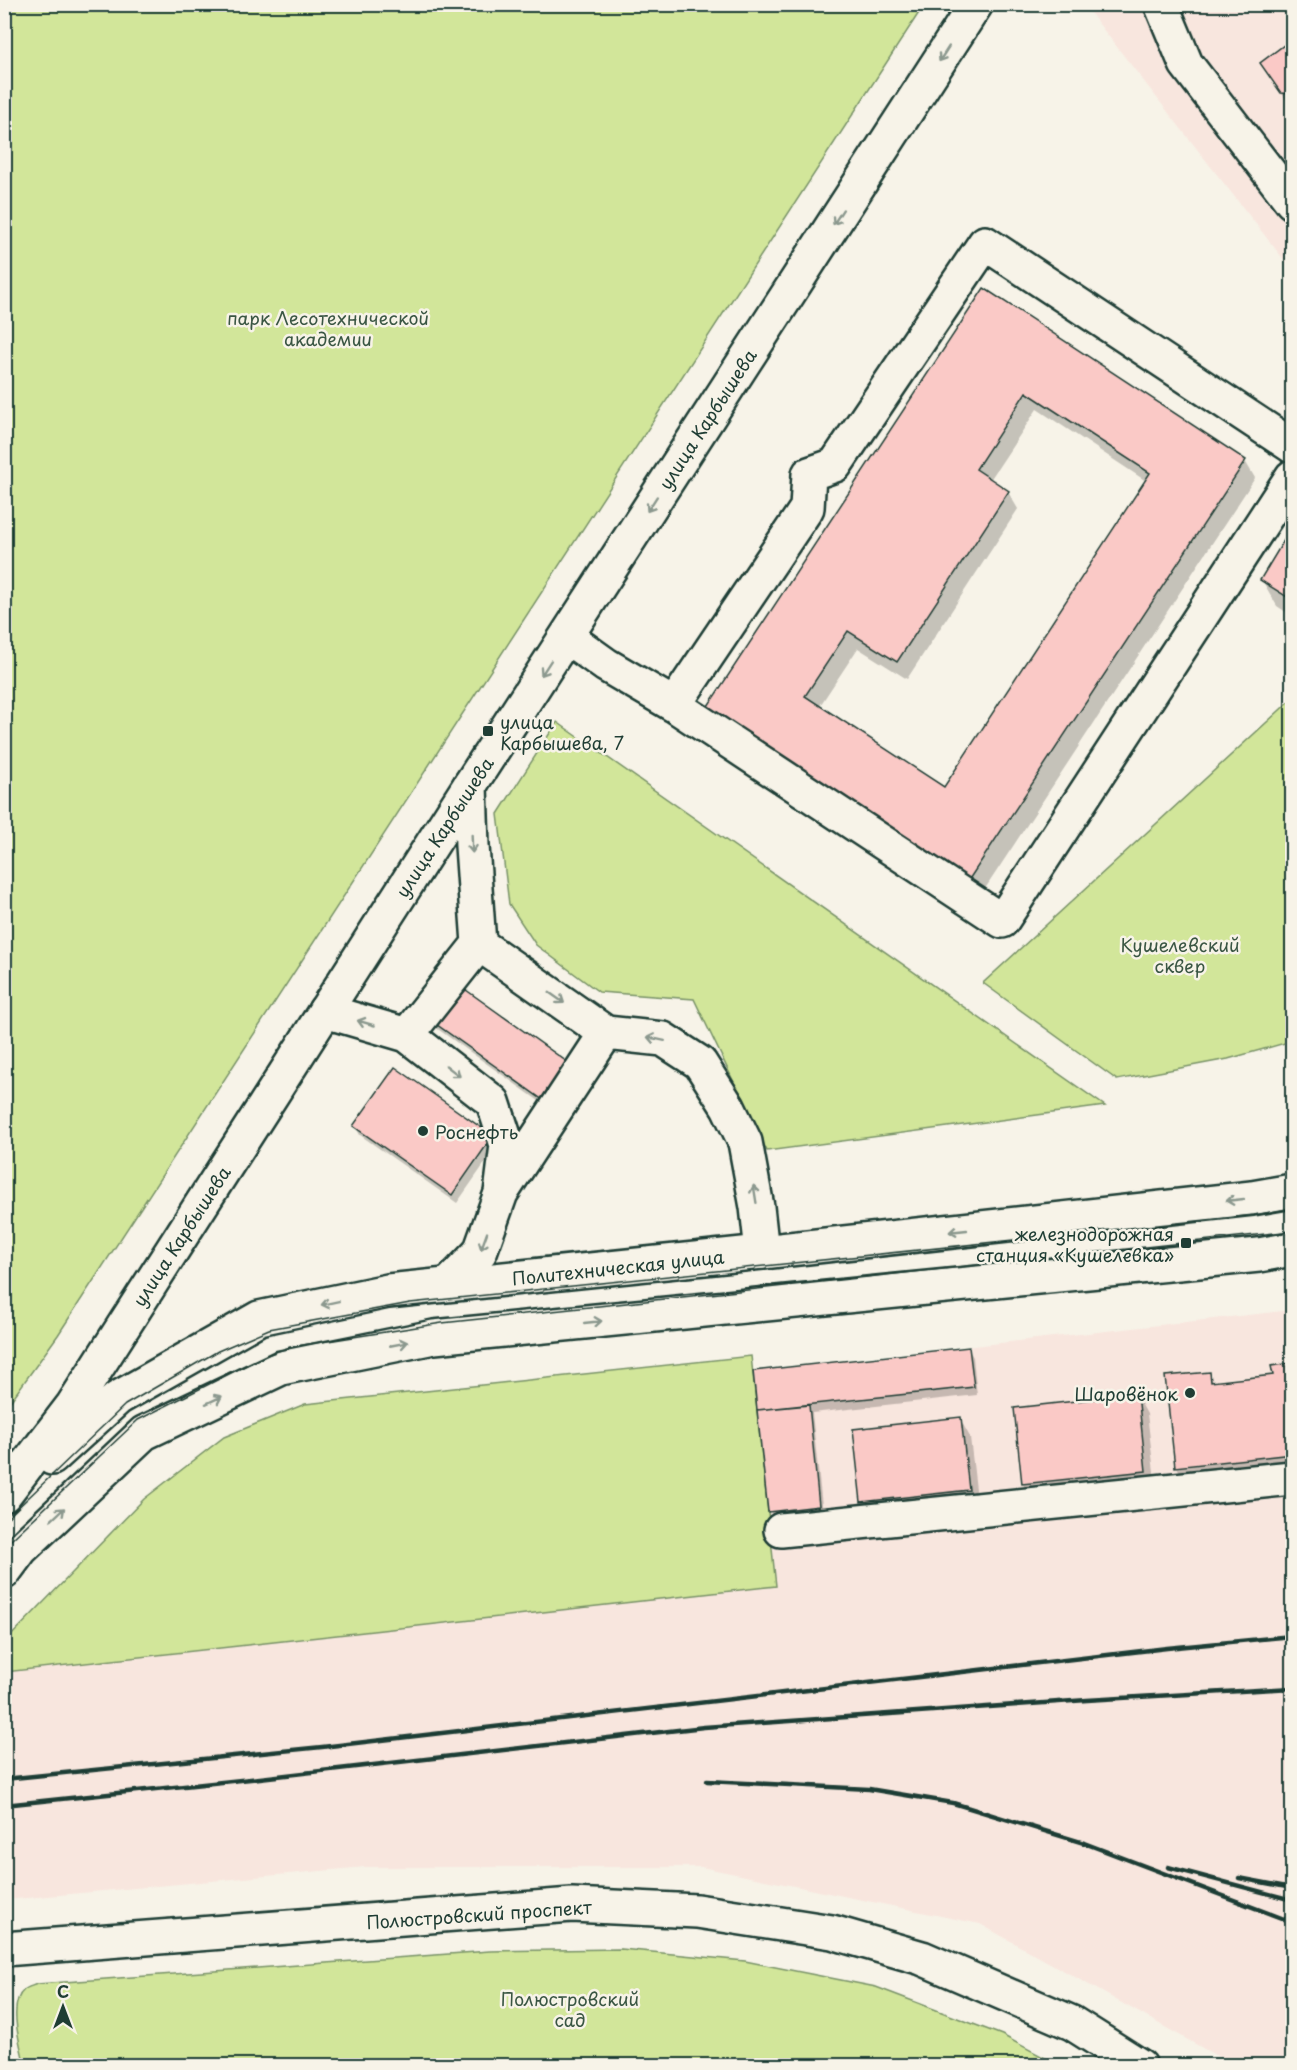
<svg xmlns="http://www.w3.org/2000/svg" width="1297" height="2070" font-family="'Playpen Sans',sans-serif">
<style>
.built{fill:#f8e6de}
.green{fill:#d2e69a;stroke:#789267;stroke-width:1.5}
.shadow{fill:#0003;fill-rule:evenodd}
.building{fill:#fac9c6;stroke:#1f3d34;stroke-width:1.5;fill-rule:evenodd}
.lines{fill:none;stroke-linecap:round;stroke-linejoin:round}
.minor-casing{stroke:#1f3d34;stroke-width:38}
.major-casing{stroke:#1f3d34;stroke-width:38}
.minor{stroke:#f7f3e8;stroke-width:33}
.major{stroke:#f7f3e8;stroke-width:33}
.tram{stroke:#1f3d34;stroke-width:1.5}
.rail{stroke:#1f3d34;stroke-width:4.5}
.oneway{stroke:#8b988e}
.poi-dot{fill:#1f3d34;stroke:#f7f3e8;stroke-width:2}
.labels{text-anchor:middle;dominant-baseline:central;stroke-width:5;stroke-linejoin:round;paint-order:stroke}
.park-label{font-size:18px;fill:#3a5643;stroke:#f7f3e8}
.street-label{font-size:18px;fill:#1f3d34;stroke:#f7f3e8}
.poi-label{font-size:18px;fill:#1f3d34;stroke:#f7f3e8;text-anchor:start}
</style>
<rect width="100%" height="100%" fill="#f7f3e8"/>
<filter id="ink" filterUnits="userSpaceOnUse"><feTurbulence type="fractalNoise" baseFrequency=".0167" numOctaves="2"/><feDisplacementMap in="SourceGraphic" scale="12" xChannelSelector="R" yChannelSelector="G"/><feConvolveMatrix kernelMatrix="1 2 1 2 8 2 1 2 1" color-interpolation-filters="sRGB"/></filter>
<g filter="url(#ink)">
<path class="built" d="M1084,5H1292V270Z
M1292,1310V2065H1233L980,1924L701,1867H365L5,1900V1672L776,1586L753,1371Z"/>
<path class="green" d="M5,4L924,5L58,1335L5,1409Z
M1292,699V1041L1228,1059L1117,1080L983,983Z
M557,722L1105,1106L767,1151L694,999L599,992L536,945L509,904L498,814Z
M751,1356L776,1586L5,1672L4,1643L144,1499L224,1437L305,1404Z
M621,1949L745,1961L876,1987L1002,2035L1058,2065L25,2066C21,2047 7,2004 24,1990C27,1987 33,1986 37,1984L490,1951Z"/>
<path class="shadow" d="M1292,41V102L1287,101L1262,64Z
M984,290L1245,461L1255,478L977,901L706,713ZM1037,409L1146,481L944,789L819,707L858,648L907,679L1018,509L1008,492L990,480Z
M1292,530V616L1277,606L1262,580Z
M428,1017L576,1070L556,1113L432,1025Z
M355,1126L492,1137L497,1146L457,1203L360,1135Z
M968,1349L973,1357L977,1395L812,1413L823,1515L775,1520L770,1511L754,1372Z
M1292,1365V1473L1187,1484L1177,1467L1167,1378L1209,1373L1214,1383L1274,1377L1273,1367Z
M1137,1396L1147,1414L1156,1488L1034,1501L1023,1484Z
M960,1419L970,1437L978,1507L872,1519L862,1501Z"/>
<path class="building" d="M1292,39V94L1281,93L1260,63Z
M984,288L1246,460L966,884L704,712ZM1026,392L1150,473L944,787L805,696L848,631L897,662L1009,491L976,469Z
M1292,527V600L1260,580Z
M452,980L577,1069L550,1105L426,1017Z
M395,1067L493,1136L452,1195L353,1126Z
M969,1347L974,1387L757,1410L753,1371Z
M1292,1363V1454L1175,1467L1165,1376L1210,1372L1211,1382L1273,1375L1271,1366Z
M1138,1394L1146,1471L1022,1484L1014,1408Z
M809,1405L819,1506L768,1512L757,1410Z
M961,1417L969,1490L861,1502L853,1429Z"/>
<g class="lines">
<g class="minor-casing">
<path id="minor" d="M1161,4L1186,64L1292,202
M567,637L606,665L674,705L807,508L809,474L835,465L985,243L1292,446
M674,705L1002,921L1292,477
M470,785L472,846L479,944L606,1033L501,1193
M325,1011L407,1035L493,1102L507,1145L501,1193L480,1252L449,1284
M606,1033L663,1039L700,1063L728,1107L745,1142L757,1207L762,1252
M407,1035L479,944
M781,1530L1292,1478
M4,1949L572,1905L697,1911L832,1932L922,1958L1072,2023L1140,2066"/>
</g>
<g class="major-casing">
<path id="major" d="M52,1458L118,1398L259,1318L388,1291L762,1252L1252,1198L1292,1191
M4,1495L73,1405L470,785L976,4
M4,1572L21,1549L144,1433L281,1368L434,1337L1259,1255L1292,1249"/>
</g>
<use href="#minor" class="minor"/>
<use href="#major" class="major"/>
<path class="tram" d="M4,1521L125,1405L218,1351L269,1329L410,1303L1254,1215L1292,1208
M4,1548L11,1540L138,1420L267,1355L290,1347L442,1323L1292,1231"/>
<path class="rail" d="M4,1779L322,1747L1167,1648L1292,1636
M707,1781L869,1789L953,1803L1084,1843L1292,1922
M4,1805L260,1778L704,1727L1087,1700L1292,1688
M1168,1867L1292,1900
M1239,1878L1292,1888"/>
</g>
<defs><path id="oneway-shaft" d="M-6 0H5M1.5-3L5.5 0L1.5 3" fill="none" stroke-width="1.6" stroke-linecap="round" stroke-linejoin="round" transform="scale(1.5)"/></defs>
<g class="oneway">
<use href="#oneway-shaft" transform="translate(944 54) rotate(123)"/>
<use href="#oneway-shaft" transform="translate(838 217) rotate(123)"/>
<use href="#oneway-shaft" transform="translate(652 504) rotate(123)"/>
<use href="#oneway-shaft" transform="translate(546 668) rotate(123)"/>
<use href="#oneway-shaft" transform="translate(472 844) rotate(88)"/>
<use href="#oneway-shaft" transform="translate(557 998) rotate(35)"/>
<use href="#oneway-shaft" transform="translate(366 1023) rotate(-164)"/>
<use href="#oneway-shaft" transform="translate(656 1039) rotate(-168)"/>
<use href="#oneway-shaft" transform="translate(453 1071) rotate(38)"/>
<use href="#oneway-shaft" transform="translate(755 1194) rotate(-99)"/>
<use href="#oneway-shaft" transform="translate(1235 1200) rotate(174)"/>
<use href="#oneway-shaft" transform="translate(958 1231) rotate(174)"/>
<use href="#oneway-shaft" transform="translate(484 1241) rotate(110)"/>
<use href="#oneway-shaft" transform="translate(330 1303) rotate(168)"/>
<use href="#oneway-shaft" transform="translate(593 1322) rotate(-6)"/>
<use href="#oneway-shaft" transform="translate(399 1344) rotate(-11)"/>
<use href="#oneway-shaft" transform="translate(214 1400) rotate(-25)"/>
<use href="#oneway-shaft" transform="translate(58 1514) rotate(-43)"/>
</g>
</g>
<g class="poi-dot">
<rect x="482" y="725" width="12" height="12" rx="3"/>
<circle cx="423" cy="1131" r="6"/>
<rect x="1180" y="1237" width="12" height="12" rx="3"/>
<circle cx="1190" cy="1393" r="6"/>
</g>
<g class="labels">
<g class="park-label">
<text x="328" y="317">парк Лесотехнической<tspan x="328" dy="21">академии</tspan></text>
<text x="1180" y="944">Кушелевский<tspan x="1180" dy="21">сквер</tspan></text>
<text x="570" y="1998">Полюстровский<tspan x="570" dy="21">сад</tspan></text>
</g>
<g class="street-label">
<text transform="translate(707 419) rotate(-57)">улица Карбышева</text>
<text transform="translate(444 827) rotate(-57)">улица Карбышева</text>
<text transform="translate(181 1236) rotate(-57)">улица Карбышева</text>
<text transform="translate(618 1267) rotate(-6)">Политехническая улица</text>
<text transform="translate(479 1914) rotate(-4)">Полюстровский проспект</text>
</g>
<g class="poi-label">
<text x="500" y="721">улица<tspan x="500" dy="21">Карбышева, 7</tspan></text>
<text x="435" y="1131">Роснефть</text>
<text x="1174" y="1233" text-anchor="end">железнодорожная<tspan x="1174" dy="21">станция «Кушелевка»</tspan></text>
<text x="1178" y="1393" text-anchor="end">Шаровёнок</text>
</g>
</g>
<rect width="1297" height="2070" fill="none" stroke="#f7f3e8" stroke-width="24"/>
<rect x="12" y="12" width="1273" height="2046" fill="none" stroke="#1f3d34" stroke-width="2" filter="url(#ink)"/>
<g transform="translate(63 2007)" stroke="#f7f3e8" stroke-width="4.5" paint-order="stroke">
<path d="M0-4.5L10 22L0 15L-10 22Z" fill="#1f3d34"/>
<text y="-9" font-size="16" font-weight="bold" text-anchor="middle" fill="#1f3d34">С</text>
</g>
</svg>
